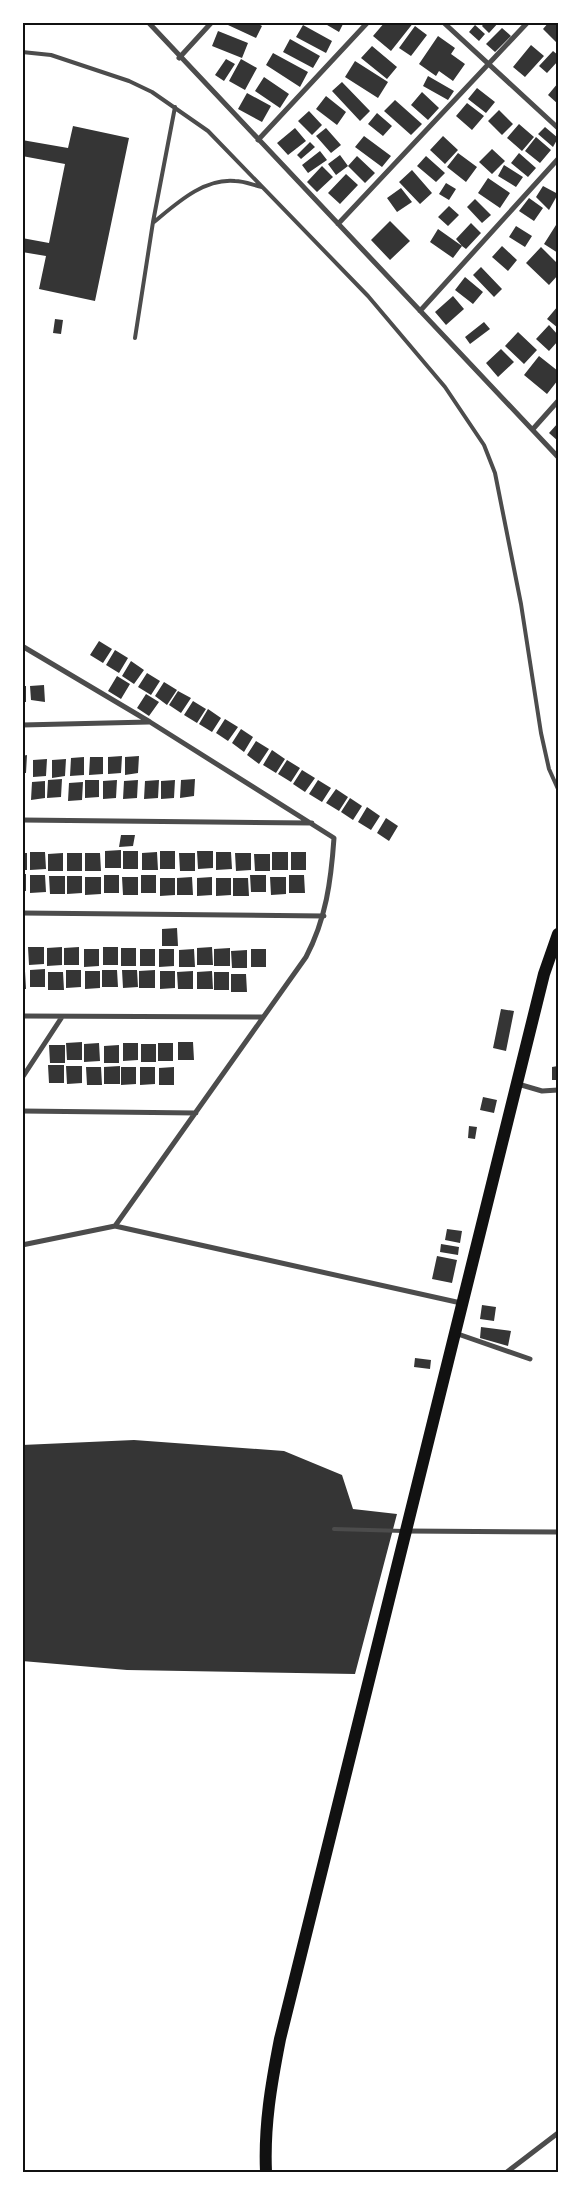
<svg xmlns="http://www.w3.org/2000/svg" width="581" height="2195" font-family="Cabin,sans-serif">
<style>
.building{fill:#353535}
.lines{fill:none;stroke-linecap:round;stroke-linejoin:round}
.service{stroke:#4c4c4c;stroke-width:4}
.minor{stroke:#4c4c4c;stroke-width:5}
.primary{stroke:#111;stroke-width:12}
.neatline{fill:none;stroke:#111;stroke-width:2}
</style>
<rect width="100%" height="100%" fill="#fff"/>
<path class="building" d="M229,22H255L262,26L256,38L228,25Z
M322,22H344L339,32Z
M385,22H414L391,51L373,36Z
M485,22H499L489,33L482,26Z
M549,22H558V44L543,29Z
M303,25L332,41L326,53L296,37Z
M475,25L485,34L479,41L469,32Z
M415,26L427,35L411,56L399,48Z
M502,28L511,36L495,52L486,44Z
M218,31L248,43L242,58L212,46Z
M438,36L455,48L451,54L465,64L453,81L439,71L436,76L419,64Z
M290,39L320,56L313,68L283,52Z
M531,45L544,56L525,77L513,67Z
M372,46L397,67L387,79L361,58Z
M553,51L558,55V61L547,73L539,66Z
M273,53L308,72L300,87L266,65Z
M226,59L235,64L224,81L215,75Z
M241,59L257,68L245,90L229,81Z
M355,61L388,82L378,98L345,77Z
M428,76L454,91L448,100L423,86Z
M264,77L289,94L280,108L255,91Z
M342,82L370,111L360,121L332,91Z
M558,83V104L548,95Z
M477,88L495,102L486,113L468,99Z
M422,92L439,108L428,120L411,105Z
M247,93L271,106L262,122L238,109Z
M326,96L346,112L337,125L316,109Z
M395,100L422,124L411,135L384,111Z
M467,103L484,116L472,130L456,116Z
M499,110L513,124L502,135L488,121Z
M309,111L322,125L312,135L298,121Z
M377,113L392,126L383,136L368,124Z
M519,124L534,137L522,151L507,138Z
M73,126L129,138L95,301L39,289L46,256L22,252V238L49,243L65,164L22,156V140L68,148Z
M545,127L558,138L553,147L538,134Z
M295,128L306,141L288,155L277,143Z
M326,128L341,145L331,153L316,136Z
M364,136L391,156L382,167L355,147Z
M443,136L458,150L445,164L430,150Z
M536,137L551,150L540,163L525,151Z
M310,142L315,147L301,159L297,155Z
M492,149L505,161L492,174L479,162Z
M320,151L327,160L308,173L302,165Z
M458,153L477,167L466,182L447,167Z
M519,153L536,168L528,177L511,163Z
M340,155L348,166L336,175L328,164Z
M357,156L375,173L365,183L348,166Z
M426,156L445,173L436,182L417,166Z
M504,165L523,177L516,187L498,176Z
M322,166L333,177L317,192L307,182Z
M412,170L432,193L420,204L399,182Z
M346,174L358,185L340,204L328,193Z
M488,178L510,193L500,208L478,193Z
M446,183L456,189L449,200L439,194Z
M543,186L558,194L549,210L536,197Z
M401,188L412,202L397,212L387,198Z
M529,198L543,208L534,221L519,211Z
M475,199L491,215L482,223L467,207Z
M449,206L459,215L448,226L438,217Z
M390,221L410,241L390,260L371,240Z
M471,223L481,233L466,249L462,246L453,258L430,242L438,229L462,246L456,239Z
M556,225L558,227V253L544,244Z
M516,226L532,236L525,247L509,237Z
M502,246L517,260L508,271L492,257Z
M541,247L558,264V275L549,285L526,263Z
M481,267L502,289L494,297L473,275Z
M465,277L483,292L473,304L455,290Z
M453,296L464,309L446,325L435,312Z
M558,306V328L547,319Z
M55,319L63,320L61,334L53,333Z
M484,322L490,329L470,344L465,337Z
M549,325L558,335V341L549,351L536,339Z
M518,332L537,350L524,364L505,346Z
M501,349L514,362L498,377L486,363Z
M539,356L558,371V380L547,394L524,375Z
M558,423V441L549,433Z
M99,641L112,649L103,663L90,655Z
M115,650L128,658L119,673L106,665Z
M131,661L144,670L134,684L122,676Z
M147,673L160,681L151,695L138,687Z
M117,676L130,684L121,699L108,691Z
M164,682L177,690L167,705L155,696Z
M44,685L45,702L31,700L30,686Z
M22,686H26V702H22Z
M178,691L191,698L181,713L169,705Z
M146,694L159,702L149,716L137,708Z
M193,701L206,709L197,723L184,715Z
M208,709L221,718L212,732L199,724Z
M225,719L238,727L228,741L216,733Z
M241,729L253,737L244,752L232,743Z
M256,741L269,749L259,764L247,755Z
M272,750L285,759L276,773L263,765Z
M27,755L26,773H22V756Z
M122,756L121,773L108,774V757Z
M139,756L138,773L125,775V757Z
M84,757V775L70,776L71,758Z
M90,757H103V774L89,775Z
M47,759L46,776L33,777V760Z
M66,759L65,776L52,778V760Z
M287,760L300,768L291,782L278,774Z
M302,770L315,778L305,792L293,784Z
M62,779L61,797L47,798L48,780Z
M195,779L194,796L180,798L181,780Z
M85,780H99V797L85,798Z
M117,780L116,798L103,799V781Z
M138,780L137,798L123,799L124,781Z
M159,780L158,798L144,799L145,781Z
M175,780L174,798L161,799V781Z
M318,780L331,788L322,802L309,794Z
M45,781V798L31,800L32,782Z
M83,782L82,800L68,801L69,783Z
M336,789L348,797L339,811L326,803Z
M350,798L362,806L353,820L341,812Z
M367,807L380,816L371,830L358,822Z
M386,818L398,826L389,841L377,833Z
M121,835H135L133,846L119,847Z
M121,850V868H105V851Z
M123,851H138V869H123Z
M160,851H175V869H160Z
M197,851H213V868L198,869Z
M30,852H45L46,869L30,870Z
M157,852L158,870H142V853Z
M216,852H231L232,869L216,870Z
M272,852H288V870H272Z
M291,852H306V870H291Z
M22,853H27V870H22Z
M63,853V871H48V854Z
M67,853H82V871H67Z
M85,853H100L101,871H85Z
M179,853H195V871H180Z
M235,853H251V870L236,871Z
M254,854H270V871H255Z
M22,874H26V891H22Z
M30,875H45L46,892L30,893Z
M104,875H119V893H104Z
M141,875H156V893H141Z
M250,875H266V892H251Z
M289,875H304L305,893H289Z
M49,876H65V894H50Z
M67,876H82V893L67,894Z
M85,877H101V894L85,895Z
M122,877H138V895H123Z
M192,877L193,895H177V878Z
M212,877V895L197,896V878Z
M270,877H286V894L271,895Z
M160,878H175V895L160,896Z
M216,878H231V895L216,896Z
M233,878H248L249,896H233Z
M177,928L178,946H162V929Z
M28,947H44V964L29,965Z
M62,947V965L47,966V948Z
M79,947V965H64V948Z
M103,947H118V965H103Z
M212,947L213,965H197V948Z
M121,948H136V966H121Z
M230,948V966H214V949Z
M84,949H99V966L84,967Z
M140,949H155V966H140Z
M159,949H174V966L159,967Z
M194,949L195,967H179V950Z
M251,949H266V967H251Z
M247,950V968H232L231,951Z
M45,969V987H30V970Z
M66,970H81V987L66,988Z
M102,970H117L118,987H102Z
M122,970H137L138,987L123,988Z
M155,970V988H139V971Z
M22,971H25L26,989H22Z
M85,971H100V988L85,989Z
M160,971H175V988L160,989Z
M193,971V989H178L177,972Z
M212,971L213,989H197V972Z
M48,972H63L64,990H48Z
M214,972H229V990H214Z
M231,974H246L247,992H231Z
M501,1009L514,1011L506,1051L493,1048Z
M82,1042V1060H67L66,1043Z
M178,1042H193L194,1060H178Z
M99,1043L100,1061L84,1062V1044Z
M123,1043H138V1060L123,1061Z
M158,1043H173V1061H158Z
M141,1044H156V1062H141Z
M49,1045H65V1063H50Z
M119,1045V1063H104V1046Z
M48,1065H64V1083H49Z
M66,1066H82V1083L67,1084Z
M120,1066V1084H104V1067Z
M558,1066V1080H552V1067Z
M86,1067H101L102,1085H87Z
M121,1067H136V1084L121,1085Z
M140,1067H155V1084L140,1085Z
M174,1067V1085H159V1068Z
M483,1097L497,1100L494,1113L480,1110Z
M469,1126L477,1127L475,1139L468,1138Z
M447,1229L462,1231L460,1243L445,1240Z
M441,1244L459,1247L458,1255L440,1252Z
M437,1256L457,1260L452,1283L432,1279Z
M482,1305L496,1307L494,1321L480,1319Z
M481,1327L511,1331L508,1346L480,1338Z
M415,1358L431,1360L430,1369L414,1367Z
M134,1440L284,1451L342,1475L353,1509L397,1514L355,1674L127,1670L22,1661V1445Z"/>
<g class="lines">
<path class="service" d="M22,52L51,55L129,81L152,92L208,131L368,296L445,387L484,445L495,473L521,604L541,733L549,769L558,789
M154,222C177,203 204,178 235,181C244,181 253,185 262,187
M135,338L153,222L175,107
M334,1529L404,1531"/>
<path class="minor" d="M148,22L558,457
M443,22L558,128
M179,58L212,22
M258,140L368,22
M338,224L528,22
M420,311L558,159
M533,429L558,401
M22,646L150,722L334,838C331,881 326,919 306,957L115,1226
M22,725L149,722
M22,820L312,823
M22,913L324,916
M22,1016L262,1017
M22,1078L62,1017
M518,1084L542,1091L558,1090
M22,1111L196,1113
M22,1245L115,1226L461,1303
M455,1333L530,1359
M407,1531L558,1532
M507,2172L558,2133"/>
<path class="primary" d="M266,2172C264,2126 271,2085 280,2039L544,974L558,934"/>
</g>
<rect width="581" height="2195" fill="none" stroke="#ffffff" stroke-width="48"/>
<rect x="24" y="24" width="533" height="2147" class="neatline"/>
</svg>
